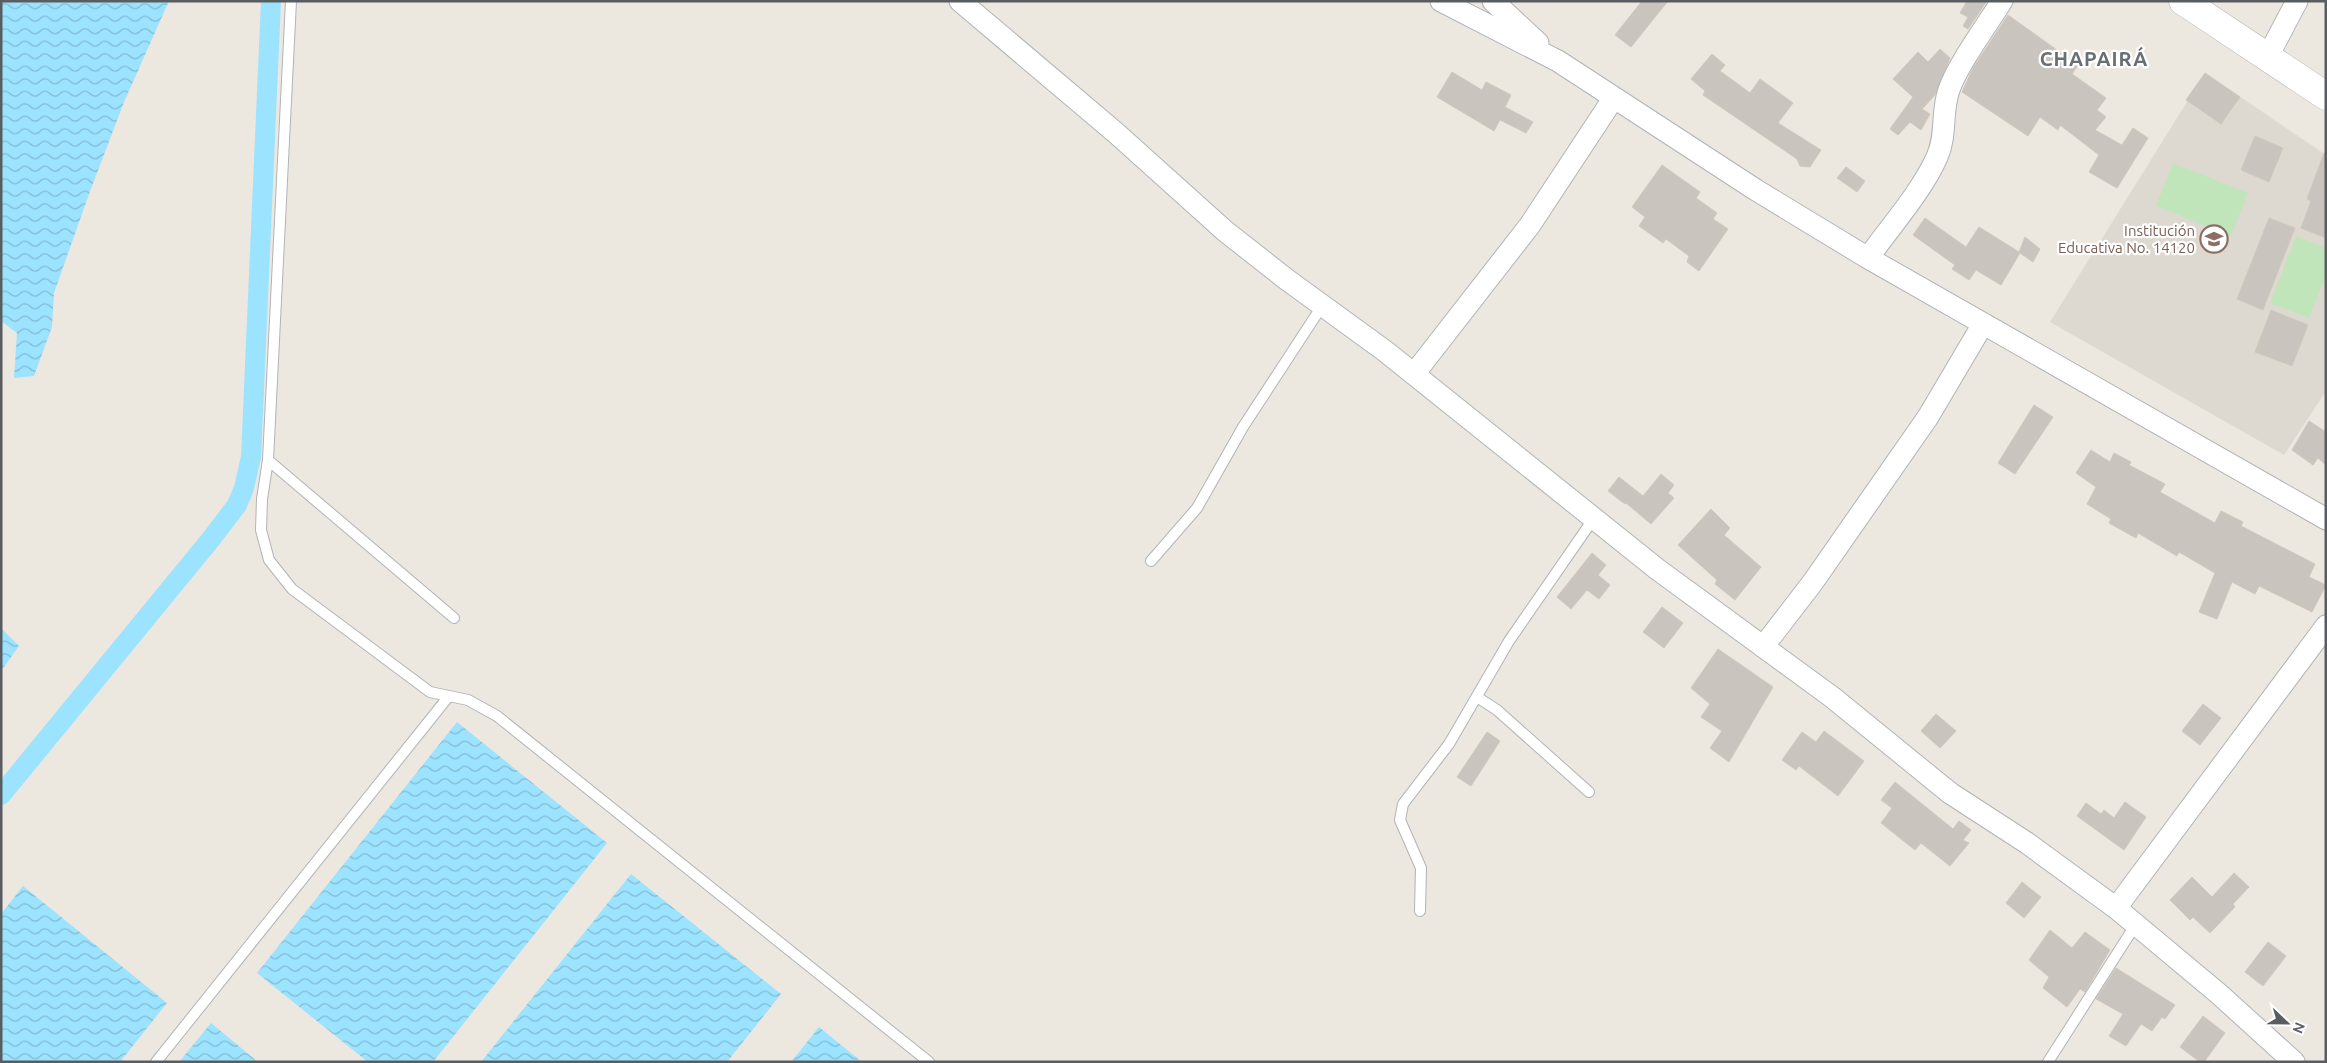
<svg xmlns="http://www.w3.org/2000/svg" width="2327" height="1063" font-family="Ubuntu,sans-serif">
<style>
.education{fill:#ded9d0}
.pitch{fill:#c0e5ba}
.water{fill:url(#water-waves)}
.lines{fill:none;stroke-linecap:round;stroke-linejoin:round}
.canal{stroke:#9ce3ff;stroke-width:20}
.building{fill:#c9c4be;stroke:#d1c8bd}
.lane-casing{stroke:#b0b4b8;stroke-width:12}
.street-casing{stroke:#b0b4b8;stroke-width:23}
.secondary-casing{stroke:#b1b6bb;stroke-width:29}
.lane{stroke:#fff;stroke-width:10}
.street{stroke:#fff;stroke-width:21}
.secondary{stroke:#fff;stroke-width:28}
.labels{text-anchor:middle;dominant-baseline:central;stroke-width:4.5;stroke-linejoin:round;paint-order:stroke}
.education-label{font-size:15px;fill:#785e54;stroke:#fff;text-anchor:end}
.district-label{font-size:20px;font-weight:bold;letter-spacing:1px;fill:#696f73;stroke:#fff}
</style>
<defs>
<pattern id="water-waves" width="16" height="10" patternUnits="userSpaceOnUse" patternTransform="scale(1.25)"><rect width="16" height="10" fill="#9ce3ff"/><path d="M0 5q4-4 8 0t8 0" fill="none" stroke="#82bbd2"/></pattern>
</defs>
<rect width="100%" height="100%" fill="#ece7df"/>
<path class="education" d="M2205,73L2326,155V391L2284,455L2050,322Z"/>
<path class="pitch" d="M2173,163L2248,193L2231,236L2156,206Z
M2296,236L2326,248V275L2309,318L2270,303Z"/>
<path class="water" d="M1,1H169L124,102L89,194L54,293L52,327L34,376L14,378L17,333L1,321Z
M1,628L19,646L1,671Z
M457,722L607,843L433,1062H368L257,973Z
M631,874L781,994L727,1062H481Z
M23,886L167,1003L120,1062H1V914Z
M211,1023L258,1062H179Z
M819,1027L862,1062H791Z"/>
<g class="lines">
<path class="canal" d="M1,795L211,539L237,505L244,488L251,457L271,1"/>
</g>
<path class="building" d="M1642,1H1668L1631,47L1615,35Z
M1967,1H1987L1968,29L1963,26L1968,17L1960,13Z
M2008,15L2078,65L2072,74L2106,98L2097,110L2106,117L2095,130L2122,145L2133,128L2148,138L2117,188L2089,172L2099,155L2060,125L2058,130L2040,117L2028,136L1962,92L1973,68Z
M1940,49L1950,58L1935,95L1922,109L1930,114L1921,130L1910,122L1898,135L1890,129L1913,97L1893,79L1918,52L1928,62Z
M1712,54L1725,65L1720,71L1750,93L1760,79L1793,103L1778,123L1821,150L1810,167L1800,166L1797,159L1703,95L1705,91L1691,79Z
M1452,72L1482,90L1486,82L1511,95L1505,107L1533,122L1526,133L1500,120L1494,131L1437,97Z
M2205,73L2240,97L2221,124L2186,100Z
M2255,136L2283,148L2269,182L2241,170Z
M2324,153H2326V238L2301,228L2311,201L2307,199Z
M1662,165L1700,192L1696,198L1717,213L1713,219L1728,229L1699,271L1687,262L1689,256L1666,239L1663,243L1639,226L1645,217L1632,207Z
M1846,167L1865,181L1857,192L1837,178Z
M1925,218L1966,247L1979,227L2019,252L2025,237L2040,249L2033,262L2020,253L2001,285L1976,270L1969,280L1952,269L1955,265L1913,235Z
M2269,218L2295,228L2263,310L2237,299Z
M2271,310L2308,325L2292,366L2255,352Z
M2034,405L2053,417L2015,474L1998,463Z
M2309,421L2326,432V465L2318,458L2313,465L2292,450Z
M2091,450L2110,462L2114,453L2131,462L2129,465L2165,484L2160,492L2215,523L2221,511L2243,522L2241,526L2315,564L2309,577L2326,585L2312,612L2259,586L2255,594L2232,582L2217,619L2199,612L2215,573L2179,552L2177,556L2138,533L2136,538L2109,523L2111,519L2087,504L2096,487L2076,473Z
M1661,474L1674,485L1668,493L1674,498L1651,524L1626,503L1625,504L1608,491L1619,477L1643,496Z
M1711,509L1730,528L1724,535L1761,567L1735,600L1715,584L1717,580L1678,545Z
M1592,553L1606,565L1598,575L1610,585L1599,599L1587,590L1571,609L1557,597Z
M1662,607L1683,623L1664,648L1643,632Z
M1718,649L1773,687L1729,762L1710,748L1722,731L1701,717L1710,704L1691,688Z
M2203,704L2221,718L2200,745L2182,731Z
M1936,714L1956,731L1940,748L1921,731Z
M1824,731L1864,761L1838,796L1799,766L1796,770L1782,760L1802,732L1816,742Z
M1487,732L1500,741L1471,786L1457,777Z
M1895,782L1953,829L1959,821L1971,830L1963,840L1969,843L1950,866L1921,843L1915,850L1881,823L1892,808L1881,800Z
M2125,802L2146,817L2124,850L2077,816L2086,803L2101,814L2104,810L2114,818Z
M2234,873L2249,887L2233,904L2235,907L2210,933L2193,917L2190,920L2170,900L2192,877L2212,897Z
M2022,882L2041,897L2024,918L2006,903Z
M2050,930L2072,948L2085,932L2110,950L2085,992L2080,989L2067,1007L2043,988L2049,977L2029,960Z
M2268,942L2286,956L2263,986L2245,972Z
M2116,968L2175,1005L2165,1019L2162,1017L2152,1031L2141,1024L2126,1046L2109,1036L2123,1014L2096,999Z
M2203,1016L2225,1033L2204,1062H2200L2180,1047Z"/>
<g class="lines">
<g class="lane-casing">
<path id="lane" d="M291,1L268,460L262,499L261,530L269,560L292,589L430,692L468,700L497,716L929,1062
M268,460L454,618
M1151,561L1197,508L1243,427L1322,306
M1477,697L1497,710L1589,792
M1420,911L1421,868L1400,820L1403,804L1449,744L1509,641L1594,518
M156,1062L449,696
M2048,1062L2136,924"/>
</g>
<g class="street-casing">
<path id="street" d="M960,1L1116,133L1225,231L1286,279L1385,351L1657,569L1832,697L1950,793L2027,843L2116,908L2219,994L2294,1062
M1441,1L1558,61L1756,190L1868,258L2326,519
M1493,1L1538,43
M2267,58L2297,1
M1868,258C1890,227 1922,191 1937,157C1946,137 1942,118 1947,97C1952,72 1987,25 2002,1
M1414,374L1530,225L1613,99
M1763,647L1813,582L1928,417L1983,324
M2116,908L2326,626"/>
</g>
<g class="secondary-casing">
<path id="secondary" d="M2183,1L2326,96"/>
</g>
<use href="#lane" class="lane"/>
<use href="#street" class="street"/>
<use href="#secondary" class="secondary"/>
</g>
<defs>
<g id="school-ring" transform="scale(1.4375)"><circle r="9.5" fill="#fff" stroke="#8d6e63" stroke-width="1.5"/><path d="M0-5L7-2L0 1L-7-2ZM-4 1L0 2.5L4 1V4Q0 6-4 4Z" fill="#8d6e63"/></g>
</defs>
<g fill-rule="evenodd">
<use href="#school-ring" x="2214" y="239"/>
</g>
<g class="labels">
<g class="education-label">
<text x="2195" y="230">Institución<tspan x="2195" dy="17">Educativa No. 14120</tspan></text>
</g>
<g class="district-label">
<text x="2094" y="58">CHAPAIRÁ</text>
</g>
</g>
<rect width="2327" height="1063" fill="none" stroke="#585d61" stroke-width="5"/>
<g transform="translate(2287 1023) rotate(112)" stroke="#ffffff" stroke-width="4" paint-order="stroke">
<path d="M0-4L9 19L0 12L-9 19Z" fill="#585d61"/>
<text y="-8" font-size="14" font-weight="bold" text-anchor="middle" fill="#585d61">N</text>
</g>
</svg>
